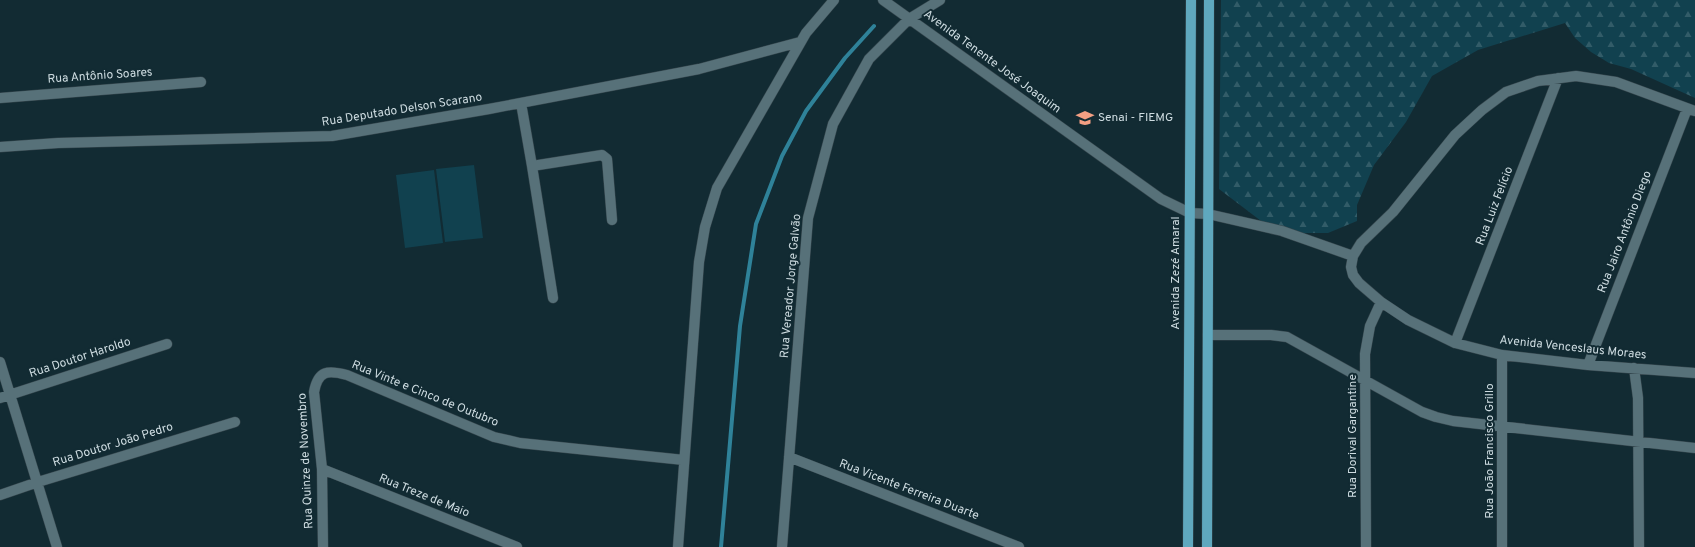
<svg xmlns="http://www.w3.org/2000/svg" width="1695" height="547" font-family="Overpass,sans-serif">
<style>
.green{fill:#11414f}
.forest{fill:url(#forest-firs)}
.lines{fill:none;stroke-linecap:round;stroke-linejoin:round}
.stream{stroke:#2f8299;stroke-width:4}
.minor-casing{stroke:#36474e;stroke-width:11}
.major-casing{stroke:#36474e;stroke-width:11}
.minor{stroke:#577179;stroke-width:10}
.major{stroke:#5fa8be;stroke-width:10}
.labels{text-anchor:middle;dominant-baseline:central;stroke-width:4;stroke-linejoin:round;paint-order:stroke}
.street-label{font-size:12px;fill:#cedce1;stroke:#122b33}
.poi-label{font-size:12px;fill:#cedce1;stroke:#122b33;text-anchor:start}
</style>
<defs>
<pattern id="forest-firs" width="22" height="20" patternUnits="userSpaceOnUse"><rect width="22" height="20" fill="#11414f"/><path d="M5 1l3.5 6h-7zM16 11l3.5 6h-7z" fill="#325c68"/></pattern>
</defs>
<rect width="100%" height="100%" fill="#122b33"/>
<path class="green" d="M474,165L483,238L445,242L436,169Z
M434,170L443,243L405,248L396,175Z"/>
<path class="forest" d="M1221,0H1695V98L1631,69L1609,63L1591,52L1575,38L1565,23L1478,50L1432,76L1406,122L1374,165L1357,205V221L1328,233H1301L1265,224L1219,189Z"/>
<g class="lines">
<path class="stream" d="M721,547L740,326L756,224L782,156L806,111L845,58L874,26"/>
<g class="minor-casing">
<path id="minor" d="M883,0L1161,199L1190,213L1208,214L1282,231L1353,256
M0,98L201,82
M521,103L532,166L553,298
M1695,111L1616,82L1576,76L1538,81L1506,92L1482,110L1455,135L1393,212L1361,243L1353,256L1351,267L1353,275L1359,283L1381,302L1408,320L1455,343L1502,355L1588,365L1695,373
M0,147L58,143L332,136L489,109L699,69L800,42
M532,166L602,155L607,159L612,220
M1208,335H1271L1287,337L1422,412L1436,417L1453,421L1695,448
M1455,343L1558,78
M1502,355V547
M0,362L57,547
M1588,365L1687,109
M1634,368L1638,398L1639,547
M0,398L167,344
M789,457L1019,547
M322,469L517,547
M0,495L38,482L235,422
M323,547L322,469L314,392C318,370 328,370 347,375L494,437L520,443L684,460
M678,547L699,262L705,227L717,188L806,33L834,0
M782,547L808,218L833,124L869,59L909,19L940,0
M1366,547L1365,354L1370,326L1381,302"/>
</g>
<g class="major-casing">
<path id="major" d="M1188,547L1191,0
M1207,547L1209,0"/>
</g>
<use href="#minor" class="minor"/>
<use href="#major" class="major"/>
</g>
<defs>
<g id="school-bare" transform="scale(1.38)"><path d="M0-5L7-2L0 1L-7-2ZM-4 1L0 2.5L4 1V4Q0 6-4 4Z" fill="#f39f83" stroke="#122b33" stroke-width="2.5" paint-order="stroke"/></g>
</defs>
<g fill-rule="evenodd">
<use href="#school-bare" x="1085" y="118"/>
</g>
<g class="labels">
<g class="street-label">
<text transform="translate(992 62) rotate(36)">Avenida Tenente José Joaquim</text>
<text transform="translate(100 76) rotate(-4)">Rua Antônio Soares</text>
<text transform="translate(402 110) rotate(-9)">Rua Deputado Delson Scarano</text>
<text transform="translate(1495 206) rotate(-69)">Rua Luiz Felício</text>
<text transform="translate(1625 232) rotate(-69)">Rua Jairo Antônio Diego</text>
<text transform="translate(1176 273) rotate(-90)">Avenida Zezé Amaral</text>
<text transform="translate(791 286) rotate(-85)">Rua Vereador Jorge Galvão</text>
<text transform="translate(1573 348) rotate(6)">Avenida Venceslaus Moraes</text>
<text transform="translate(80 358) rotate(-18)">Rua Doutor Haroldo</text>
<text transform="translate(425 394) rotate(22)">Rua Vinte e Cinco de Outubro</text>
<text transform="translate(1353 436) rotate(-90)">Rua Dorival Gargantine</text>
<text transform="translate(113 445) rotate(-17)">Rua Doutor João Pedro</text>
<text transform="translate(1490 451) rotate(-90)">Rua João Francisco Grillo</text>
<text transform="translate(306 461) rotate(-93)">Rua Quinze de Novembro</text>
<text transform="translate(909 490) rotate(21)">Rua Vicente Ferreira Duarte</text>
<text transform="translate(424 496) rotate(22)">Rua Treze de Maio</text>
</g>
<g class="poi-label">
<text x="1098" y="118">Senai - FIEMG</text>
</g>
</g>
</svg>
